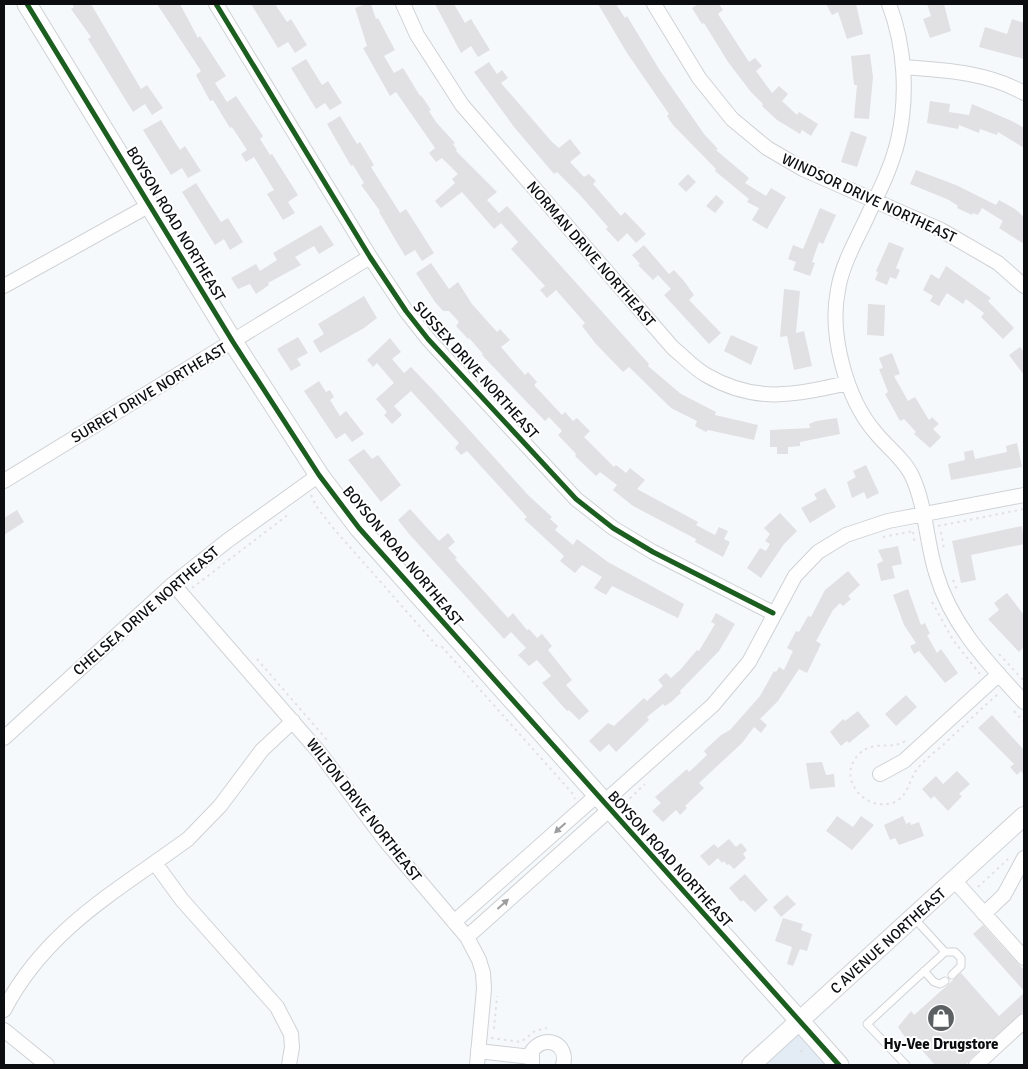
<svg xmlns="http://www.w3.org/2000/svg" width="1028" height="1069" font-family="Signika,sans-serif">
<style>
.built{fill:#e3ecf4}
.building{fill:#e1e0e2}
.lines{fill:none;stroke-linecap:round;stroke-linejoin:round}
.service-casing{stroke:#cfd2d5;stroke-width:9}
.minor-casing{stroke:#cfd2d5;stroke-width:16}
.tertiary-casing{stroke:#cfd2d5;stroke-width:20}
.secondary-casing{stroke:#cfd2d5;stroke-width:21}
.path{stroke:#e1e1e2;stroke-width:2;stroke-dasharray:2.5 4;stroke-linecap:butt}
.service{stroke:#fefeff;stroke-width:7}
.minor{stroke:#fefeff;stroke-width:14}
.tertiary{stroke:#fefeff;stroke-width:18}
.secondary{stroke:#fefeff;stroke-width:19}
.cycleway-casing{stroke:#fff;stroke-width:8}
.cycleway{stroke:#1b5e20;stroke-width:5}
.oneway{fill:#9d9e9f}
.labels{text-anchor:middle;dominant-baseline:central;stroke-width:4;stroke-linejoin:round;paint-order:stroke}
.street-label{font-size:15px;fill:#0b0d10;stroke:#fff}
.poi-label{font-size:15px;font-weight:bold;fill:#0b0d10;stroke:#fff}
</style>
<rect width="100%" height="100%" fill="#f6f9fc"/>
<path class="built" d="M800,1022L839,1065H751Z"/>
<path class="building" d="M72,4H91L141,89L147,85L163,108L152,115L145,104L133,112L88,39L91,37L71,9L74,7Z
M157,4H180L198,38L200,36L226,76L215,83L227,102L236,96L263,136L260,139L270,155L272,154L298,195L288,202L295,213L283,220L267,194L274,190L254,157L246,162L241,154L247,150L232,127L230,128L213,100L210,101L196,75L201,71Z
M251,4H275L287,22L291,19L307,45L295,53L288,42L278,48Z
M366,4H371L376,19L378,18L395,50L384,56L394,73L403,68L420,96L421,95L431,110L429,111L436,122L455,143L453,144L457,150L456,151L497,192L487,200L499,213L507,206L649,364L648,366L681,394L716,412L715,415L758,425L754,440L708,430L706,432L695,426L697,421L671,408L629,367L623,372L596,344L582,326L585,323L556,290L547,298L540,290L545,286L511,249L518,242L501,223L494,229L462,192L441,208L435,201L455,183L452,179L458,174L442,158L436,162L429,153L435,148L396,92L390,96L363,48L367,46L355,8Z
M435,4H454L465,23L471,19L490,50L478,57L471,46L461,53Z
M598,4H616L625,18L627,16L659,69L704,134L718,149L716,150L749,178L745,183L766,196L771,188L786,197L767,229L752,220L759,208L747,202L749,199L715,171L716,169L673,125L667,116L669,114L627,53Z
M698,4H719L723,10L718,14L749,62L755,58L762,66L756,71L772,93L779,86L788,94L782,101L797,115L799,112L818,124L811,136L802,130L800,134L777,120L762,106L763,104L751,92L728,62L704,23L702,24L692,8Z
M826,4H856L863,34L847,39L838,12L832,15Z
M927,4H944L951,31L930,38L923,19L931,16Z
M1012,19L1024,23V59L979,47L985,27L1007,34Z
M870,54L873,77L869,119L854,118L857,85H854L851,56Z
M306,59L322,85L328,81L342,103L330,110L325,103L316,109L291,68Z
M489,62L497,74L502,70L508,78L501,83L552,142L559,148L570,139L581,153L570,162L584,177L589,174L596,181L593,184L621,216L625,212L646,234L636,243L627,233L618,242L606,229L608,227L580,195L557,172L554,174L514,127L474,72Z
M930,101L950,104L949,112L969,115L972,104L1012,121L1024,128V148L998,132L997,135L980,129L979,133L959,125L958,129L927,123Z
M340,116L357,144L360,142L374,165L371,167L400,213L406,209L434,253L422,261L415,250L405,256L379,212L380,211L361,185L364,183L353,165L351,166L327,124Z
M161,120L180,150L185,146L201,171L188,178L182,168L171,175L143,130Z
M851,131L867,137L857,167L841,162Z
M916,170L956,185L996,205L999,200L1015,209L1024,217V244L999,228L1003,221L982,208L978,215L973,213L972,215L957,208L958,206L949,200L910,184Z
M688,174L696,182L686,192L678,184Z
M196,183L221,222L228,218L243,242L230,250L224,239L215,245L182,192Z
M716,195L724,202L715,213L706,206Z
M820,208L836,215L823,244L819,242L812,262L815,263L810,276L793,270L796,262L788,259L793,245L803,249Z
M321,225L334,245L319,254L314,246L295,257L301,265L268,283L269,285L256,294L250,284L238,289L231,278L256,264L260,271L277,260L273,253Z
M889,242L904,248L896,268L900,270L896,279L890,277L887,285L875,280L878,272L876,271Z
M644,245L669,274L674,270L684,281L694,295L689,300L721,333L709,344L664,295L671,289L658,275L653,280L638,265L640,264L632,255Z
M431,263L449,289L458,282L472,304L497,332L500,329L510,340L501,347L525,375L528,372L537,382L534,385L562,415L565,412L573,421L577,418L590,431L584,437L614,467L616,465L626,473L630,468L645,480L637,489L698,522L696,525L715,535L719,527L728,531L724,539L730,542L723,557L695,542L696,539L633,506L613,490L617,485L600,472L596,476L575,456L576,454L558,435L562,431L549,417L545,421L522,397L482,355L483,354L469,338L468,339L456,326L459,322L449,311H443L435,302L416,273Z
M946,266L991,298L988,301L1014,328L1003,339L981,317L984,313L966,299L963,304L947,293L939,306L930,301L933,296L923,290L931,274L939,279Z
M784,289L800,291L796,333L804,331L812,366L794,370L787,336L780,337Z
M364,296L377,318L364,328L320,353L313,341L324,334L318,324Z
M868,304L885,305L884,336L867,335Z
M731,335L758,347L751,365L724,351Z
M298,337L308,353L297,359L301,365L291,371L277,349Z
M390,338L401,352L392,359L404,373L411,367L435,392L528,495L552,517L550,519L558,526L555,530L573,545L577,539L608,562L684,604L678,618L612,586L606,595L594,588L602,577L582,565L575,573L560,561L564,556L524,519L527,517L467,451L461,455L455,448L459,443L411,391L394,406L402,415L392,424L384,415L387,412L376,399L394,383L377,363L373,367L367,360Z
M1020,347L1024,352V375L1009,355Z
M892,353L900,374L894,376L908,401L915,397L929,420L932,417L939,424L933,429L941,437L930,448L914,434L916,432L904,419L900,421L885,394L888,392L879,369L883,368L879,358Z
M319,381L326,392L330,390L334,397L330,400L340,416L346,411L364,434L352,442L345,433L336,439L304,391Z
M837,418L840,434L800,442V446L788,447V454H777V447H770V430L810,428L809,424L816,421Z
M1017,443L1022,467L951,480L948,464L965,460L964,452L973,450L975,459L1007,452L1006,446Z
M364,449L372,459L378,455L401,485L381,502L348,460Z
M866,465L879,493L867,499L864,492L852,498L847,482L856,477L853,471Z
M825,488L836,507L810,523L801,508L817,499L814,494Z
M410,509L439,541L448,533L455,542L448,548L457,558L455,559L508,618L513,613L527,630L529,629L537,638L542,634L552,646L548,650L572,680L566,685L589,711L579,720L569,710L567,711L542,683L551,676L537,660L529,666L518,655L526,648L511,632L504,639L410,535L398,520Z
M17,510L24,522L4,535V518Z
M780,513L797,531L784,544L761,578L747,568L760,548L766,551L770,544L765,541L770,534L764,528Z
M1022,526L1024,544L971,555L976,580L961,583L952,541Z
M898,546L902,564L892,566L895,578L881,581L877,564L883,561L878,550Z
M848,571L860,585L848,596L851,599L843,606L840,603L833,610L816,641L821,644L807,673L799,669L778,701L760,719L767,725L761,733L754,727L742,743L699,783L704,788L685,806L687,808L680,815L676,810L663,822L652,811L661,803L655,797L687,769L689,772L707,755L704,751L721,735L730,730L760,696L774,671L776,672L779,667L784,670L793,651L787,648L796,631L799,632L808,616L811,617L825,590Z
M908,589L921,625L925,623L930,634L927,635L937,653L941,649L958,673L945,683L919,651L914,654L910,646L916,643L904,625L893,595Z
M1007,593L1024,615V647L1019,652L988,619L999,610L994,603Z
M716,613L735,624L719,651L680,691L681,693L671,702L665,706L663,704L647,717L649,720L616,752L609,744L600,752L589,741L608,723L614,726L644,698L647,701L663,686L658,680L666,673L671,678L680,670L697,650L699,651L715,624L711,622Z
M906,695L917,707L896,726L885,714Z
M858,711L870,726L849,743L847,741L841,746L830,732L843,719L845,721Z
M992,715L1024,750V775L1021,771L1017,775L1010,767L1014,764L978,728Z
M822,762L826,775L834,774L835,787L810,789L806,763Z
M957,771L970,784L959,794L962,796L948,811L934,796L931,799L922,789L936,776L943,784Z
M837,816L853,827L861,816L874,825L852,850L826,831Z
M903,816L906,824L910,822L911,825L919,822L924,836L899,845L895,838L890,840L884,825Z
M729,839L736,847L741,843L747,850L743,854L746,858L734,869L729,864L727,865L724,861L722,863L718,858L709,866L700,856L714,844L718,848Z
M745,874L768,900L755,912L743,900L741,902L729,888Z
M787,895L796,904L781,917L773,907Z
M783,918L803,924L801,930L812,934L807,951L800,949L793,966L787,964L792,947L775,941Z
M983,925L1024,970V991L973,934Z
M961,973L999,1016L1024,993V1011L970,1059L966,1065H935L913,1040L909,1043L898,1027L911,1011L914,1015Z"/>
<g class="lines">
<g class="service-casing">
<path id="service" d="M945,952H955L961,958V966L952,975
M924,971L934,982L940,984L945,981
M906,1065L867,1024L945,952L914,918"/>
</g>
<g class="minor-casing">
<path id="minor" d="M216,4L370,257L406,311L428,339L576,499L613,528L653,552L773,613
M403,4L417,35L462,105L673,348C684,357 694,368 706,375C756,404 795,395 848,383
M654,4L699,78L732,119L767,148L803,169L941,230L998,263L1024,286
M889,4C905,46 908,96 898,140C892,166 879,192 868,215C857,239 842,264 838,290C829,334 846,398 875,432C886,446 904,459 912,476C926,506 926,541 936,573C951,625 988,663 1024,702
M903,67C944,70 987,72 1024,93
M4,286L150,205
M4,481L370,257
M173,584L319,752L384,839L467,937L479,960L483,973L484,989L477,1065
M4,738L173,584L227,541L319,475
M880,774L904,761L999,674
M603,803L713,705L749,662L795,576L818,552L846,535L888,521L1024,495
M155,863L182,900L277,1007L291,1034L292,1047L289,1065
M954,880L1024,958
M984,914L1004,895L1024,858
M454,922L596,796
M467,937L609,810
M4,1010C46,929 117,891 188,839L220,806L262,750L293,721
M4,1030L47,1065
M478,1051L531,1057
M532,1065V1051C545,1033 569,1044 563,1065
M976,1065L1024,1021"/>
</g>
<g class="tertiary-casing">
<path id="tertiary" d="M751,1065L1024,816"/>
</g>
<g class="secondary-casing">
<path id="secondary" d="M27,4L233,342L319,475L359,528L839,1065"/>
</g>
<path class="path" d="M311,495L316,506L334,529L437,646L442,647L573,794L575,799
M938,526L1024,509
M913,532L915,545
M941,532L944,549
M883,537L913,531
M953,580L957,590
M192,588L289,514
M932,602L953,640L980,674
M999,654L1024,681
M257,659L327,740
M1014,711L1024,722
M905,741C890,751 875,739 859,754C835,778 866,814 895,802C909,795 909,779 918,768C925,759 935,752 943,745C962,727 980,710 999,693
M625,803L645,784
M978,887L1008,859
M494,1029L497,996
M491,1038L521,1042L535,1031L547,1028
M800,1051H806"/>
<use href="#service" class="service"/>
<use href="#minor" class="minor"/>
<use href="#tertiary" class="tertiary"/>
<use href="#secondary" class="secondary"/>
<g class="cycleway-casing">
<path id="cycleway" d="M27,4L233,342L319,475L359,528L839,1065
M216,4L370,257L406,311L428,339L576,499L613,528L653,552L773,613"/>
</g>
<use href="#cycleway" class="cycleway"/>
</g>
<defs><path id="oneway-solid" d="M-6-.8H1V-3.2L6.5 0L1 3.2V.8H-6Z" transform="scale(1.25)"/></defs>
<g class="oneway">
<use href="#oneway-solid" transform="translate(560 828) rotate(138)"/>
<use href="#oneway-solid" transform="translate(503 904) rotate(-42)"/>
</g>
<defs>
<g id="shop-disc" transform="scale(1.4375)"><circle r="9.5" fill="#5d6063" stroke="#fff"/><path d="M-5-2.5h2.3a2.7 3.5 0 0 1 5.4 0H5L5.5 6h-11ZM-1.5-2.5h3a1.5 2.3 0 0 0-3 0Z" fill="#fff"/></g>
</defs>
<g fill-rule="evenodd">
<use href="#shop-disc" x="941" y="1018"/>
</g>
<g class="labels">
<g class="street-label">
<text transform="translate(869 198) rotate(25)">WINDSOR DRIVE NORTHEAST</text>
<text transform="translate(176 224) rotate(59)">BOYSON ROAD NORTHEAST</text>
<text transform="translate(591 254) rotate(49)">NORMAN DRIVE NORTHEAST</text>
<text transform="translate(476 370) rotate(48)">SUSSEX DRIVE NORTHEAST</text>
<text transform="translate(149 393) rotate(-31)">SURREY DRIVE NORTHEAST</text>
<text transform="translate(403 556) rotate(50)">BOYSON ROAD NORTHEAST</text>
<text transform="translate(146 611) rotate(-41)">CHELSEA DRIVE NORTHEAST</text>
<text transform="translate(364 810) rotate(52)">WILTON DRIVE NORTHEAST</text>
<text transform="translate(670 859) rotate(48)">BOYSON ROAD NORTHEAST</text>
<text transform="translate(888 941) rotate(-42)">C AVENUE NORTHEAST</text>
</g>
<g class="poi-label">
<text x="941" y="1044">Hy-Vee Drugstore</text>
</g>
</g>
<rect width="1028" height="1069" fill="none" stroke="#0b0d10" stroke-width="10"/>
</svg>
